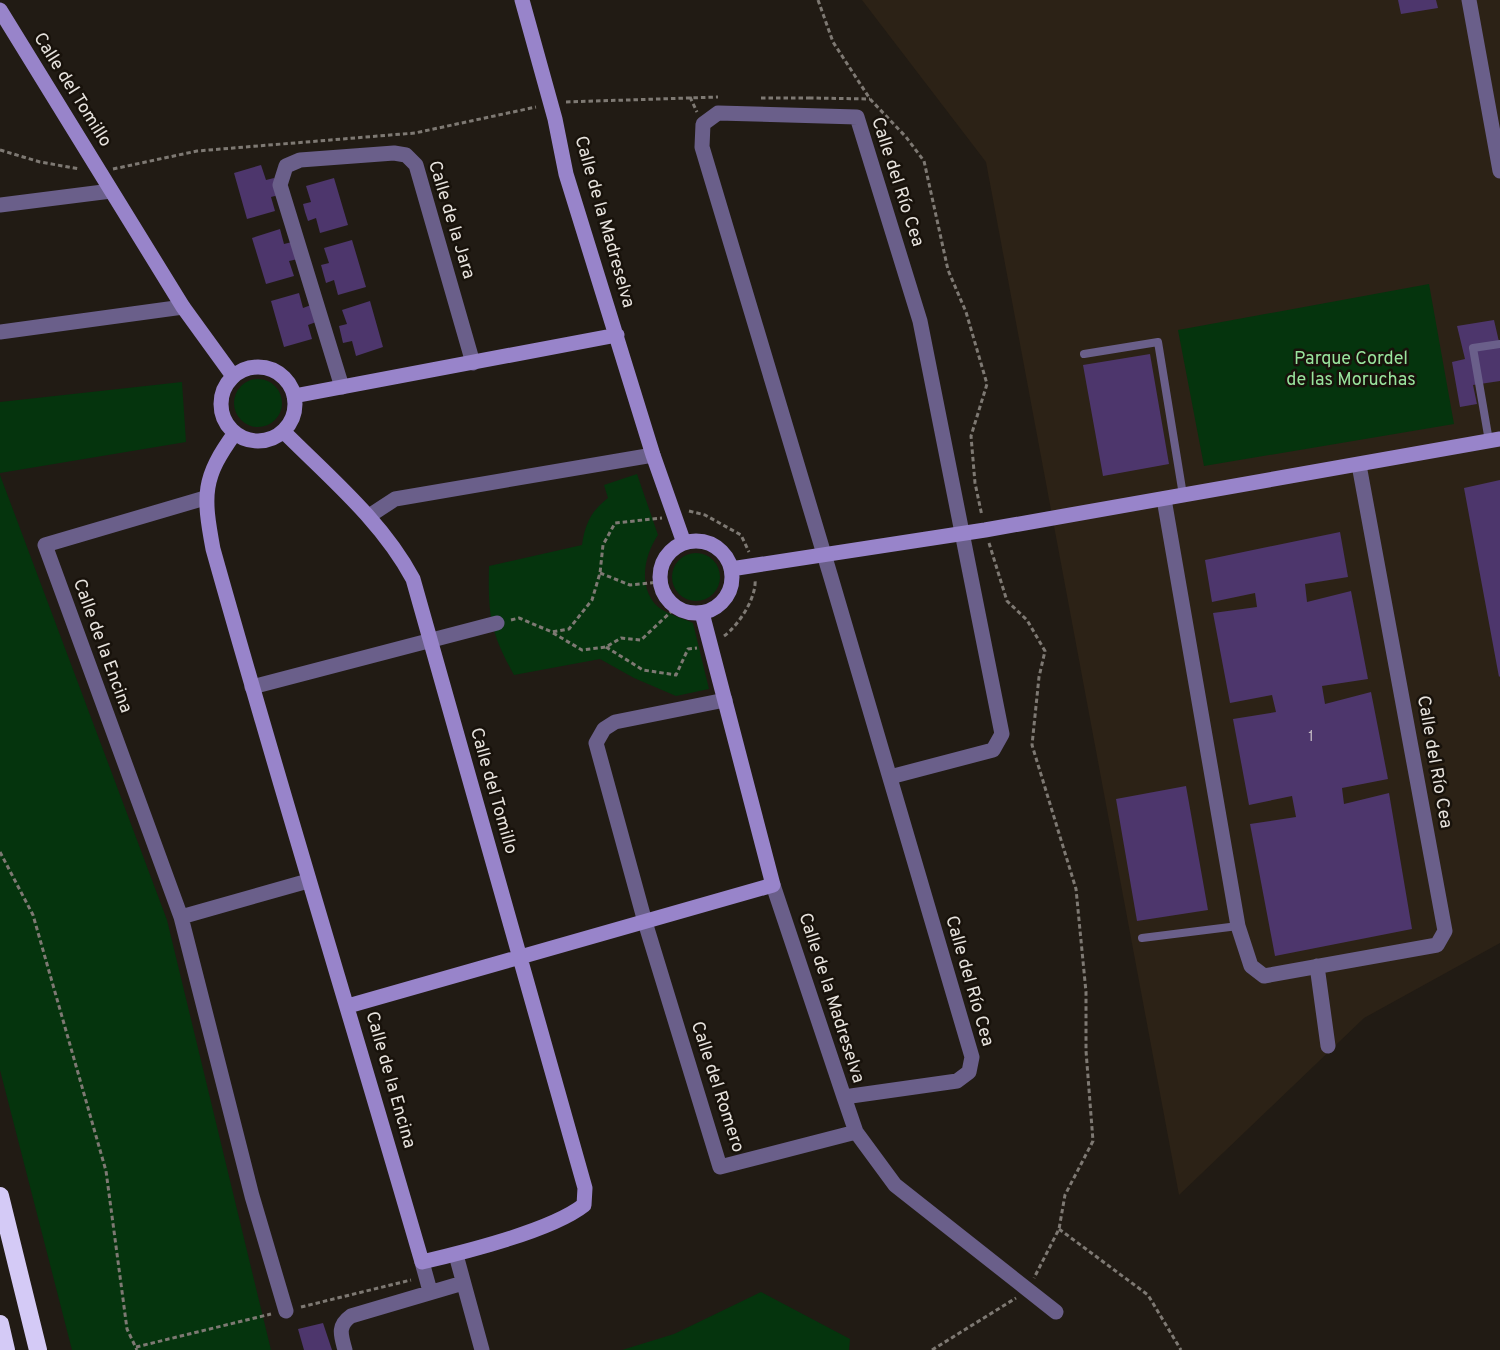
<svg xmlns="http://www.w3.org/2000/svg" width="1500" height="1350" font-family="Overpass,sans-serif">
<style>
.built{fill:#2c2216}
.green{fill:#05340d}
.building{fill:#4d366c}
.lines{fill:none;stroke-linecap:round;stroke-linejoin:round}
.path{stroke:#7e7973;stroke-width:3;stroke-dasharray:4.5 3;stroke-linecap:butt}
.lane{stroke:#6a5f8a;stroke-width:8}
.street{stroke:#6a5f8a;stroke-width:15}
.secondary{stroke:#9884ca;stroke-width:15}
.highway{stroke:#d4caf6;stroke-width:18}
.labels{text-anchor:middle;dominant-baseline:central;stroke-width:5;stroke-linejoin:round;paint-order:stroke}
.number-label{font-size:15px;fill:#c0b8c2}
.street-label{font-size:18px;fill:#e7e3de;stroke:#18120b}
.park-label{font-size:18px;fill:#99e49d;stroke:#18120b}
</style>
<rect width="100%" height="100%" fill="#211b14"/>
<path class="built" d="M862,0H1500V943L1364,1018L1179,1195L986,162Z"/>
<path class="green" d="M1429,284L1454,424L1204,466L1178,330Z
M234 403a24 24 0 1 1 48 0a24 24 0 1 1-48 0Z
M182,382L186,442L0,473V402Z
M637,474L658,535C645,554 638,584 655,604C663,613 682,618 693,623L709,689L676,696L634,678L600,659L514,675C490,631 488,616 489,566L582,545C585,524 591,511 608,498L604,485Z
M0,475L167,920L271,1350H72L0,1070Z
M672 577a24 24 0 1 1 48 0a24 24 0 1 1-48 0Z
M761,1292L850,1339L849,1350H622L674,1334Z"/>
<path class="building" d="M1398,0H1436L1438,8L1401,14Z
M261,165L266,180L274,178L279,195L271,197L275,211L247,219L234,173Z
M334,178L348,225L320,233L316,218L308,221L305,212L303,204L311,202L306,186Z
M280,229L284,244L292,242L298,259L289,261L294,276L266,284L252,238Z
M352,240L366,287L338,295L334,280L326,283L321,265L329,263L324,248Z
M299,293L303,308L311,305L316,322L308,325L312,339L284,347L271,301Z
M370,301L383,347L356,356L352,341L343,343L339,326L347,324L342,310Z
M1494,320L1500,346V381L1473,385L1477,404L1460,407L1452,362L1465,359L1457,326Z
M1150,354L1169,464L1103,476L1083,365Z
M1500,480V676L1499,677L1464,488Z
M1340,532L1348,577L1305,584L1307,602L1351,591L1368,679L1322,686L1325,704L1371,692L1388,779L1342,788L1344,804L1389,793L1412,929L1275,956L1250,824L1296,817L1292,796L1249,805L1233,719L1276,712L1272,695L1230,703L1213,613L1257,607L1255,593L1212,602L1205,560Z
M1186,786L1208,910L1137,921L1116,799Z
M323,1323L332,1350H304L298,1329Z"/>
<g class="lines">
<path class="path" d="M818,0L833,42L870,99L906,137L924,161L948,270L966,312L987,384L971,436L975,483L982,516
M690,97L697,112
M761,98H809V101
M809,98L870,99
M566,102L718,97
M0,150L40,162L80,169
M113,169L197,151L415,133L536,107
M689,511L705,515L741,535L749,552
M989,543L1007,601L1027,620L1045,651L1039,677L1032,745L1076,889L1086,992V1051L1093,1141L1065,1195L1059,1229L1034,1278
M600,573L630,585L660,582
M511,620L519,618L552,632L569,629L592,600L600,573L603,545L615,523L662,518
M553,633L582,650L606,647L621,638L641,640L676,607
M724,636C739,625 757,597 755,579
M606,647L643,670L676,675L688,649L697,648
M0,852L33,915L106,1171L127,1329L137,1350
M1059,1229L1148,1295L1181,1350
M301,1307L411,1280
M136,1347L271,1314
M932,1350L1016,1298"/>
<path class="lane" d="M1084,354L1158,342L1183,495
M1489,441L1473,348L1500,344
M1142,938L1238,926"/>
<path class="street" d="M1469,0L1500,171
M0,205L111,191
M0,332L183,307
M342,387L280,185L286,166L300,160L394,153L406,155L416,165L473,363
M205,498L45,545L181,917L252,1196L286,1311
M1164,499L1238,926L1251,966L1264,976L1437,945L1445,931L1359,465
M369,516L395,499L653,455
M252,687L497,623
M725,700L615,722L604,729L596,743L645,922L720,1167L856,1132
M773,885L844,1097L856,1132L895,1185L1056,1312
M181,917L308,881
M1317,966L1328,1046
M844,1097L957,1081L969,1072L972,1057C883,753 794,450 702,147L703,124L718,113L857,117L920,321L1002,734L993,750L890,777
M456,1255L482,1350
M422,1262L430,1291
M345,1350C341,1335 337,1326 351,1316L463,1283"/>
<path class="secondary" d="M522,0L555,119L566,174L653,455L684,543
M0,10L183,307L233,376
M221 404a37 37 0 1 1 74 0a37 37 0 1 1-74 0Z
M294,396L617,335
M235,433C202,478 203,495 213,549C280,788 353,1024 422,1262C465,1252 551,1231 584,1205L585,1188L413,579C382,521 329,477 283,431
M660 577a36 36 0 1 1 72 0a36 36 0 1 1-72 0Z
M731,569L985,530L1500,439
M348,1006L773,885L702,613"/>
<path class="highway" d="M0,1196L38,1350
M0,1324L6,1350"/>
</g>
<g class="labels">
<g class="number-label">
<text x="1311" y="737">1</text>
</g>
<g class="street-label">
<text transform="translate(72 90) rotate(58)">Calle del Tomillo</text>
<text transform="translate(897 182) rotate(72)">Calle del Río Cea</text>
<text transform="translate(451 220) rotate(73)">Calle de la Jara</text>
<text transform="translate(604 222) rotate(74)">Calle de la Madreselva</text>
<text transform="translate(102 646) rotate(70)">Calle de la Encina</text>
<text transform="translate(1434 762) rotate(80)">Calle del Río Cea</text>
<text transform="translate(493 791) rotate(74)">Calle del Tomillo</text>
<text transform="translate(969 981) rotate(74)">Calle del Río Cea</text>
<text transform="translate(831 998) rotate(72)">Calle de la Madreselva</text>
<text transform="translate(390 1080) rotate(74)">Calle de la Encina</text>
<text transform="translate(717 1087) rotate(72)">Calle del Romero</text>
</g>
<g class="park-label">
<text x="1351" y="359">Parque Cordel<tspan x="1351" dy="21">de las Moruchas</tspan></text>
</g>
</g>
</svg>
